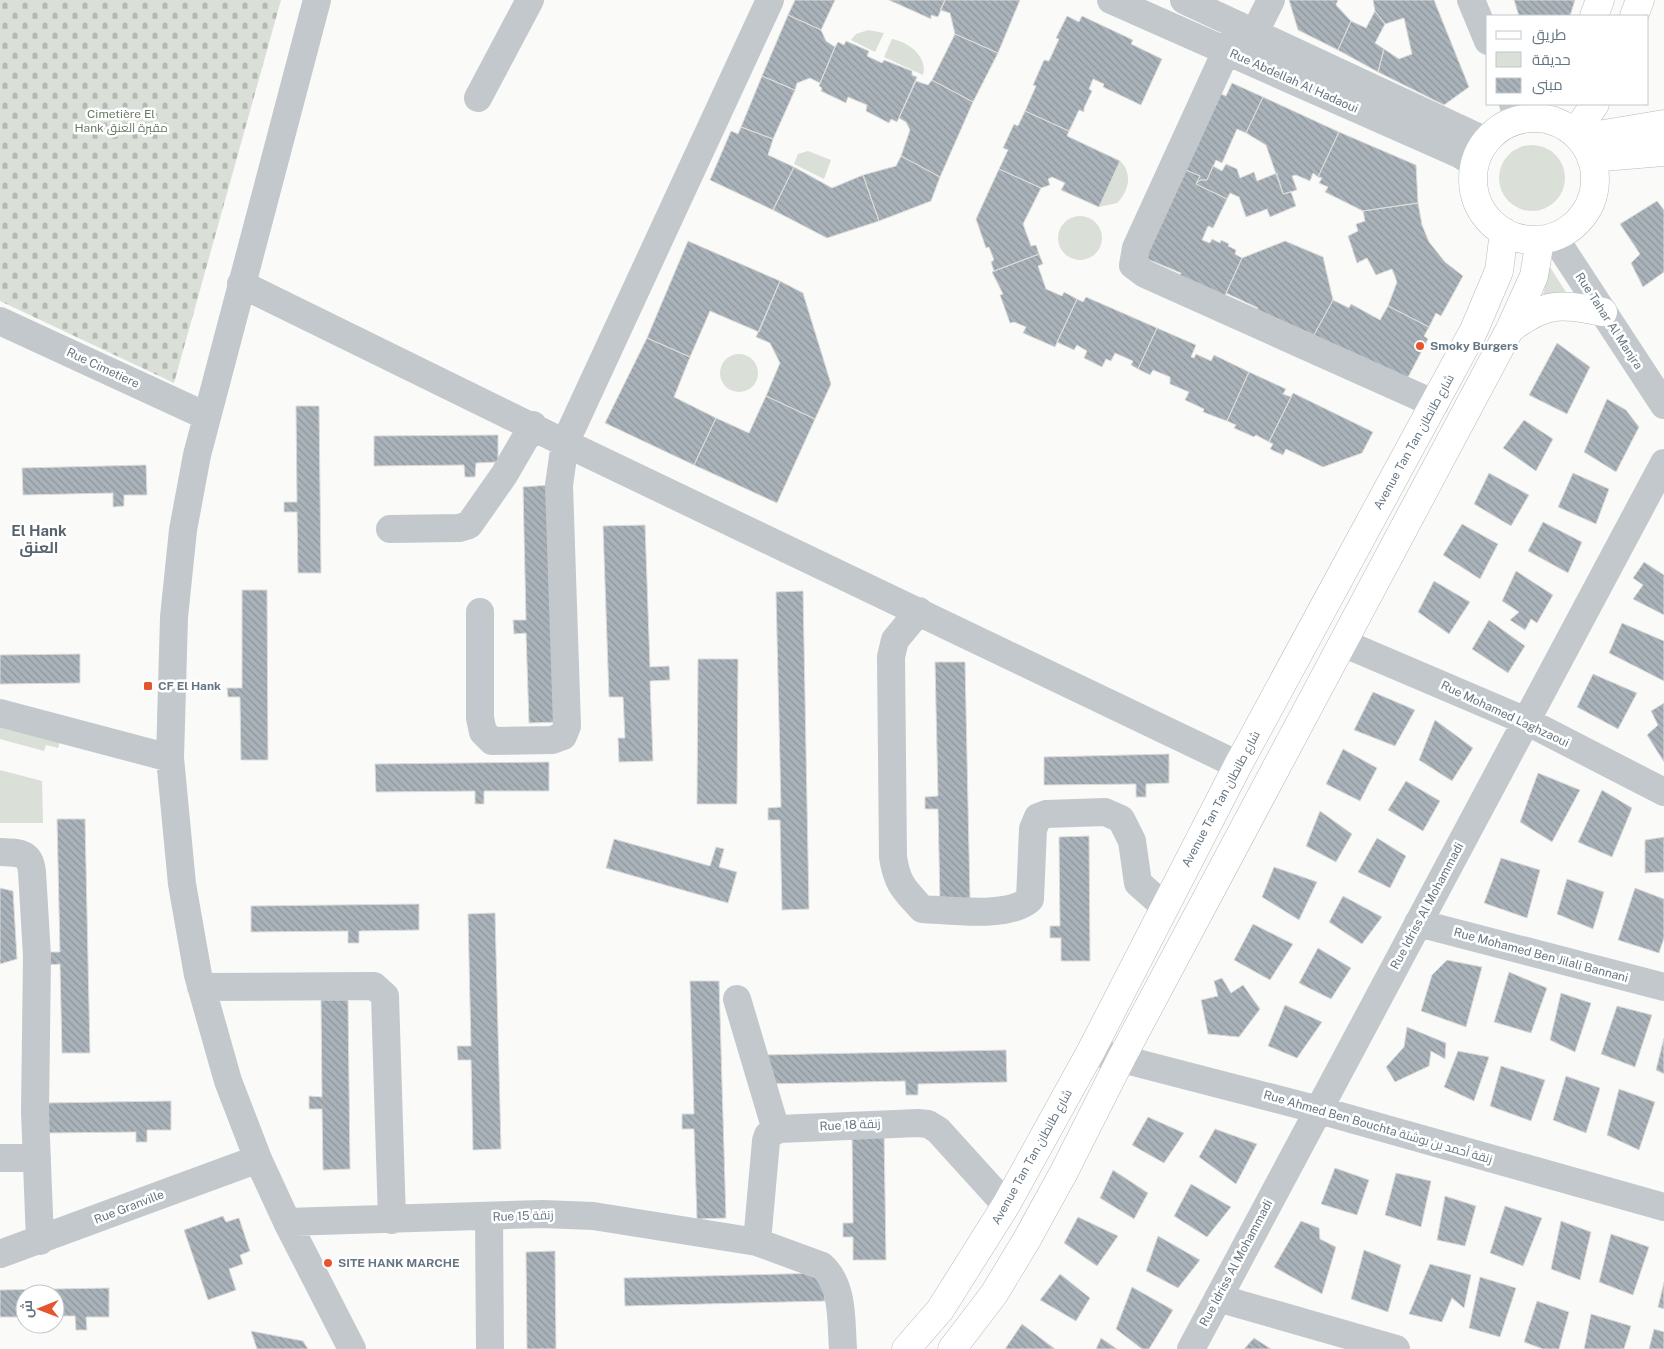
<svg xmlns="http://www.w3.org/2000/svg" width="1664" height="1349" font-family="'Public Sans',Cairo,sans-serif">
<style>
.green{fill:#dadfd7}
.cemetery{fill:url(#cemetery-stones)}
.building{fill:url(#building-back-hatch);stroke:#dcdcda}
.lines{fill:none;stroke-linecap:round;stroke-linejoin:round}
.major-casing{stroke:#b5babe;stroke-width:29}
.minor{stroke:#c3c8cc;stroke-width:28}
.major{stroke:#fff;stroke-width:28}
.poi-dot{fill:#e4572e;stroke:#fff;stroke-width:2}
.labels{text-anchor:middle;dominant-baseline:central;stroke-width:5;stroke-linejoin:round;paint-order:stroke}
.street-label{font-size:12px;fill:#657683;stroke:#fff}
.park-label{font-size:12px;fill:#687a64;stroke:#fff}
.poi-label{font-size:12px;font-weight:bold;fill:#657683;stroke:#fff;text-anchor:start}
.quarter-label{font-size:15px;font-weight:bold;fill:#57646e;stroke:#fff}
</style>
<defs>
<pattern id="cemetery-stones" width="16" height="16" patternUnits="userSpaceOnUse" patternTransform="scale(1.25)"><rect width="16" height="16" fill="#dadfd7"/><path d="M2 7V4a2 2 0 0 1 4 0v3zM10 15v-3a2 2 0 0 1 4 0v3z" fill="#b4b9b4"/></pattern>
<pattern id="building-back-hatch" width="6" height="6" patternUnits="userSpaceOnUse" patternTransform="scale(1.25)"><rect width="6" height="6" fill="#aab3b9"/><path d="M-1 5l2 2M0 0l6 6M5-1l2 2" fill="none" stroke="#8e969c"/></pattern>
</defs>
<rect width="100%" height="100%" fill="#fafaf8"/>
<path class="green" d="M868,30L884,33L875,52L851,40L856,34Z
M892,39C908,42 928,56 923,75L884,57Z
M1499 178a33 33 0 1 1 66 0a33 33 0 1 1-66 0Z
M808,151L831,160L824,179L794,164L798,154Z
M1120,161C1133,173 1129,191 1117,203L1099,207Z
M1058 238a22 22 0 1 1 44 0a22 22 0 1 1-44 0Z
M1550,267L1569,297L1541,302Z
M720 373a19 19 0 1 1 38 0a19 19 0 1 1-38 0Z
M0,721L61,738L58,748L46,745L44,751L0,739Z
M0,770L42,781L43,823H0Z"/>
<path class="cemetery" d="M0,0H281L174,383L0,301Z"/>
<path class="building" d="M795,0H835L821,30L788,15Z
M889,0H945L938,17L931,15V19Z
M945,0H1020L998,53L955,34L950,13L940,10Z
M1289,0H1338L1336,5L1351,21L1338,50L1298,30Z
M1373,0H1434L1469,87L1444,105L1378,72L1384,49L1399,59L1412,54L1404,18L1385,24L1375,11Z
M1514,0H1575L1570,16H1519Z
M1375,11L1385,24L1375,43L1384,49L1378,72L1338,50L1351,21L1366,28Z
M788,15L821,30L826,41L835,47L820,83L810,78L797,83L795,90L762,76Z
M1067,16L1079,22L1082,16L1133,40L1131,44L1162,59L1141,105L1103,87L1104,84L1093,79L1089,89L1092,91L1084,108V112L1079,110L1069,131L1025,111L1036,86L1033,85L1044,60L1049,61L1059,39L1056,38Z
M955,34L998,53L973,102L932,80Z
M846,41L869,51L867,56L882,63L884,60L912,71V75L917,77L897,122L891,119L889,123L866,111L867,105L848,97L846,103L821,91L822,88L819,86L835,47L838,42L844,45Z
M762,76L795,90L773,139L741,127Z
M932,80L973,102L940,177L901,156L910,130L906,122L899,118L916,81L928,85Z
M1232,83L1263,97L1246,133L1237,129L1222,163L1216,160L1207,180H1200L1196,184L1200,176L1181,168L1216,92L1226,96Z
M1263,97L1339,132L1318,177L1313,173L1310,181L1296,175L1292,176L1297,190L1283,194L1266,145L1246,133Z
M1025,111L1069,131L1067,136L1120,161L1099,207L1061,190L1065,183L1052,177L1048,179L1050,185L1041,188L999,169L1008,150L1003,148L1014,124L1018,126Z
M741,127L773,139L768,155L794,167L773,210L710,180L731,131L738,134Z
M1339,132L1416,165L1418,203L1363,211L1325,192L1328,187L1319,183L1322,178L1318,177Z
M901,156L940,177L931,201L879,221L863,175L896,166Z
M1226,164L1237,169L1240,178L1254,172L1257,181L1277,173L1283,194L1291,192L1296,206L1270,217L1267,209L1246,217L1239,197L1230,193L1227,199L1196,184L1200,180H1207L1213,166L1222,171Z
M794,167L832,188L863,175L879,221L827,238L773,210Z
M1181,168L1200,176L1196,184L1227,199L1213,228L1208,226L1202,240L1210,243L1212,239L1220,243L1221,240L1229,244L1228,246L1236,250L1235,254L1242,258L1224,298L1180,277L1181,273L1140,256Z
M999,169L1041,188L1023,224L1031,246L1036,245L1039,254L994,271L991,262L994,260L989,247L986,248L976,219Z
M1657,201L1664,210V272L1643,287L1631,263L1640,254L1620,224Z
M1418,203L1422,225L1429,242L1445,262L1463,276L1441,316L1436,313L1429,327L1388,306L1397,282L1392,269L1376,275L1367,258L1357,263L1348,236L1358,231L1356,224L1365,221L1363,211Z
M688,241L780,281L759,332L710,311L690,357L647,338Z
M1285,241L1323,257L1333,300L1314,335L1257,310L1258,308L1226,293L1242,258Z
M1039,254L1043,264L1038,266L1046,289L1062,296L1064,292L1077,299L1055,347L1023,333L1026,327L1014,322L1010,323L1000,295L1003,294L992,272Z
M780,281L803,293L831,384L815,419L766,396L780,363L770,343L756,337Z
M1086,297L1157,328L1138,369L1131,365L1133,361L1115,353L1111,361L1106,359L1102,367L1084,358L1087,351L1077,345L1074,350L1057,342L1077,299L1083,302Z
M1333,300L1349,308L1351,304L1380,320L1388,306L1429,327L1424,336L1428,339L1406,381L1314,335Z
M1157,328L1196,345L1191,357L1194,358L1196,354L1211,361L1214,355L1249,372L1227,421L1203,412L1204,409L1185,400L1189,392L1170,384V377L1153,370L1150,375L1138,369Z
M647,338L690,357L674,397L716,418L694,465L605,423Z
M1557,343L1590,367L1567,414L1529,395Z
M1249,372L1286,389L1283,394L1291,397L1269,442L1256,435L1254,437L1234,428L1236,425L1227,421Z
M1293,393L1373,432L1362,453L1323,467L1286,449L1283,455L1270,449L1273,444L1269,442Z
M766,396L815,419L777,503L694,465L716,418L749,433Z
M1607,399L1626,410L1639,427L1616,472L1584,452Z
M296,406H319L321,573H298L297,512H284V502H297Z
M1524,420L1553,439L1536,471L1503,448Z
M498,435V462L476,463L475,477H465L464,465L374,466V436Z
M146,465L147,495H124V506L113,507V493L23,495L22,468Z
M1489,473L1529,495L1511,526L1474,504Z
M1573,473L1609,489L1596,524L1558,507Z
M550,485L558,722L529,723L526,633L514,634L513,620H526L523,487Z
M1543,522L1582,542L1568,573L1528,551Z
M1462,524L1498,544L1480,579L1443,555Z
M645,525L650,667L669,666L670,680L650,681L653,761L619,762L618,738H625L623,697H609L603,526Z
M1644,562L1664,575V615L1633,599L1643,585L1633,578Z
M1516,571L1553,595L1537,623L1531,619L1525,630L1510,620L1519,612L1502,601Z
M1434,581L1470,602L1449,634L1418,612Z
M242,590H267L268,760H241L240,697H228L227,688H242Z
M803,591L809,909L782,910L780,820H768V808L781,807L776,592Z
M1489,620L1525,646L1508,673L1472,649Z
M1622,623L1664,641V681L1609,653Z
M80,654V683L0,684V655Z
M698,659H738L737,804H697Z
M935,662H965L970,899L940,900L938,809H925V797L938,796Z
M1593,674L1637,693L1618,729L1577,707Z
M1373,692L1415,710L1395,746L1354,730Z
M1664,703V762L1647,735L1658,725L1651,711Z
M1435,720L1473,748L1452,781L1419,760Z
M1343,749L1377,768L1360,801L1326,784Z
M1169,754V783L1146,784V797H1136V784L1044,785V757Z
M549,762V791H484V804H475V791L376,792L375,764Z
M1538,773L1580,790L1552,842L1520,822Z
M1406,781L1440,801L1423,831L1388,810Z
M1602,790L1632,808L1612,857L1578,842Z
M1320,811L1352,834L1336,862L1306,846Z
M57,819H85L90,1053H62L60,964L47,965V952H60Z
M1089,836L1090,961H1061V938H1050V926H1060L1059,837Z
M1664,837V872L1645,873V840Z
M1377,838L1406,856L1390,888L1358,872Z
M614,839L710,866L716,847L724,849L719,867L737,872L728,903L606,868Z
M1501,858L1540,870L1527,918L1484,903Z
M1274,867L1317,882L1299,920L1262,897Z
M1567,879L1604,892L1593,929L1557,914Z
M0,888L13,891L17,959L0,964Z
M1635,888L1664,899V938L1659,953L1618,940Z
M1343,896L1382,917L1362,944L1329,922Z
M419,904V930L359,931V943H348V931L251,932V906Z
M495,913L501,1149L473,1150L471,1060H458L457,1046H471L468,914Z
M1253,924L1293,944L1270,980L1234,960Z
M1318,948L1351,968L1331,999L1299,983Z
M1447,960L1482,967L1466,1027L1421,1011L1432,975Z
M1509,972L1547,988L1531,1033L1494,1022Z
M1222,978L1231,993L1243,985L1260,1009L1239,1037L1208,1034L1201,1000L1218,996L1214,981Z
M690,981H719L726,1218L697,1219L694,1129H682V1114H694Z
M1561,993L1591,1003L1575,1052L1550,1040Z
M321,1000H348L350,1169L323,1170L322,1109H309V1096L322,1097Z
M1285,1005L1322,1022L1297,1058L1268,1046Z
M1617,1006L1652,1015L1635,1067L1601,1054Z
M1407,1027L1446,1043L1445,1059L1431,1051L1429,1066L1395,1082L1386,1067L1404,1047Z
M1664,1038V1074L1656,1070Z
M1006,1050L1007,1082L918,1084V1095H906L905,1081L765,1084L764,1055Z
M1458,1051L1489,1057L1474,1101L1444,1087Z
M1501,1066L1545,1080L1531,1121L1490,1106Z
M1566,1076L1600,1088L1586,1133L1553,1120Z
M1619,1089L1655,1102L1639,1150L1607,1135Z
M171,1101V1130H147V1142H136V1132L45,1133V1103Z
M1148,1117L1184,1133L1164,1163L1132,1145Z
M1215,1129L1257,1144L1236,1184L1199,1157Z
M884,1131L886,1260H853V1237H843V1223H853L852,1132Z
M1335,1168L1369,1180L1357,1215L1321,1204Z
M1113,1170L1148,1193L1134,1219L1100,1198Z
M1396,1173L1431,1181L1421,1227L1385,1215Z
M1191,1184L1231,1207L1207,1237L1174,1216Z
M1445,1196L1476,1206L1465,1246L1437,1240Z
M1505,1206L1542,1218L1523,1266L1490,1253Z
M223,1216L226,1222L239,1218L250,1251L240,1255L243,1264L229,1269L236,1290L208,1300L184,1230Z
M1078,1217L1118,1236L1097,1266L1064,1243Z
M1301,1221L1319,1228L1320,1239L1336,1247L1322,1294L1274,1267Z
M1561,1221L1591,1232L1580,1280L1551,1269Z
M1611,1234L1649,1247L1633,1295L1599,1282Z
M1158,1236L1200,1260L1178,1288L1146,1271Z
M1364,1250L1401,1265L1388,1312L1351,1299Z
M555,1251L556,1349H527L526,1252Z
M1430,1264L1471,1275L1464,1308L1452,1298L1442,1322L1409,1314Z
M824,1273L825,1301L625,1306L624,1278Z
M1060,1274L1090,1298L1076,1321L1040,1300Z
M1480,1277L1516,1288L1500,1337L1469,1328Z
M1664,1282V1309L1658,1307Z
M1132,1287L1173,1310L1149,1349H1142L1116,1329Z
M109,1288V1317H86L87,1330H76L75,1316H55V1294H25V1317H0V1290Z
M1537,1301L1569,1312L1559,1349H1543L1524,1342Z
M1591,1314L1631,1326L1624,1349H1584Z
M1022,1324L1055,1349H1005Z
M1654,1329L1664,1332V1349H1649Z
M251,1331L303,1341L308,1349H257Z
M1101,1338L1117,1349H1096Z
M1254,1338L1271,1349H1244Z"/>
<g class="lines">
<g class="major-casing">
<path id="major" d="M1594,16L1600,0
M1634,16L1640,0
M1473 179a61 61 0 1 1 122 0a61 61 0 1 1-122 0Z
M1575,133L1595,104
M1580,138L1664,124
M1591,158L1664,152
M1510,329C1547,301 1560,304 1603,312
M906,1349L940,1310L1006,1205L1091,1051L1238,765L1474,330L1499,271L1504,232
M952,1349L994,1294L1026,1241L1064,1172L1122,1057L1510,329L1534,276L1540,240"/>
</g>
<path class="minor" d="M317,0L197,455L183,530L174,617L170,758L182,884L198,975L228,1081L258,1159L287,1222L352,1349
M1111,0L1459,154L1475,164
M1184,0L1486,141
M1471,0L1488,41
M1238,25L1136,248L1133,265L1145,274L1435,404
M1246,50L1271,0
M478,98L530,0
M1513,104L1520,119
M1554,237L1664,405
M241,284L565,443L1238,765
M0,321L206,416
M390,529L459,528L469,525L504,475L533,425
M919,611L895,640L891,657L893,857C897,884 904,889 922,909C949,910 1010,919 1030,899L1033,829L1038,817L1046,814L1105,812L1121,819L1132,841L1138,883L1165,907
M480,612V718L483,732L492,741L552,740L563,736L567,726L559,485L565,443L770,0
M1343,643L1526,721L1664,792
M0,713L170,758
M0,852C18,853 30,851 32,872L37,956L35,1112L40,1241
M1418,923L1664,987
M201,987L374,986L385,996L392,1220
M737,999L776,1130
M1091,1051L1319,1110L1664,1207
M0,1158H37
M489,1217L490,1349
M287,1222L542,1214L593,1216L757,1242L822,1266C844,1286 841,1322 843,1349
M757,1242L766,1141L768,1135L779,1129L918,1123L928,1124L938,1130L1006,1205
M0,1254L258,1159
M1218,1298L1396,1349
M1191,1349L1664,463"/>
<use href="#major" class="major"/>
</g>
<g class="poi-dot">
<circle cx="1420" cy="346" r="5"/>
<rect x="143" y="681" width="10" height="10" rx="2.5"/>
<circle cx="328" cy="1263" r="5"/>
</g>
<g class="labels">
<g class="street-label">
<text transform="translate(1294 81) rotate(24)">Rue Abdellah Al Hadaoui</text>
<text transform="translate(1609 321) rotate(57)">Rue Tahar Al Manjra</text>
<text transform="translate(103 368) rotate(25)">Rue Cimetiere</text>
<text transform="translate(1414 442) rotate(-61)">Avenue Tan Tan شارع طانطان</text>
<text transform="translate(1505 714) rotate(25)">Rue Mohamed Laghzaoui</text>
<text transform="translate(1221 799) rotate(-62)">Avenue Tan Tan شارع طانطان</text>
<text transform="translate(1427 906) rotate(-62)">Rue Idriss Al Mohammadi</text>
<text transform="translate(1541 955) rotate(15)">Rue Mohamed Ben Jilali Bannani</text>
<text transform="translate(850 1125) rotate(-3)">Rue 18 زنقة</text>
<text transform="translate(1378 1127) rotate(16)">Rue Ahmed Ben Bouchta زنقة أحمد بن بوشتة</text>
<text transform="translate(1032 1157) rotate(-61)">Avenue Tan Tan شارع طانطان</text>
<text transform="translate(129 1207) rotate(-21)">Rue Granville</text>
<text transform="translate(523 1216) rotate(-2)">Rue 15 زنقة</text>
<text transform="translate(1236 1263) rotate(-62)">Rue Idriss Al Mohammadi</text>
</g>
<g class="park-label">
<text x="121" y="114">Cimetière El<tspan x="121" dy="14">Hank مقبرة العنق</tspan></text>
</g>
<g class="poi-label">
<text x="1430" y="346">Smoky Burgers</text>
<text x="158" y="686">CF El Hank</text>
<text x="338" y="1263">SITE HANK MARCHE</text>
</g>
<g class="quarter-label">
<text x="39" y="530">El Hank<tspan x="39" dy="17">العنق</tspan></text>
</g>
</g>
<rect x="1486" y="15" width="162" height="90" fill="#ffffff" stroke="#c1c8cd"/>
<rect x="1496" y="31" width="25" height="8" fill="#ffffff" stroke="#c1c8cd"/>
<text x="1532" y="40" font-size="15" fill="#657683">طريق</text>
<rect x="1496" y="52" width="25" height="15" fill="#dadfd7" stroke="#c1c8cd"/>
<text x="1532" y="65" font-size="15" fill="#657683">حديقة</text>
<rect x="1496" y="78" width="25" height="15" fill="url(#building-back-hatch)" stroke="#c1c8cd"/>
<text x="1532" y="90" font-size="15" fill="#657683">مبنى</text>
<g transform="translate(40 1309) rotate(269)"><circle r="24" fill="#ffffff" stroke="#c1c8cd"/>
<path d="M0-4L9 19L0 12L-9 19Z" fill="#e4572e"/>
<text y="-8" font-size="14" font-weight="bold" text-anchor="middle" fill="#657683">ش</text>
</g>
</svg>
